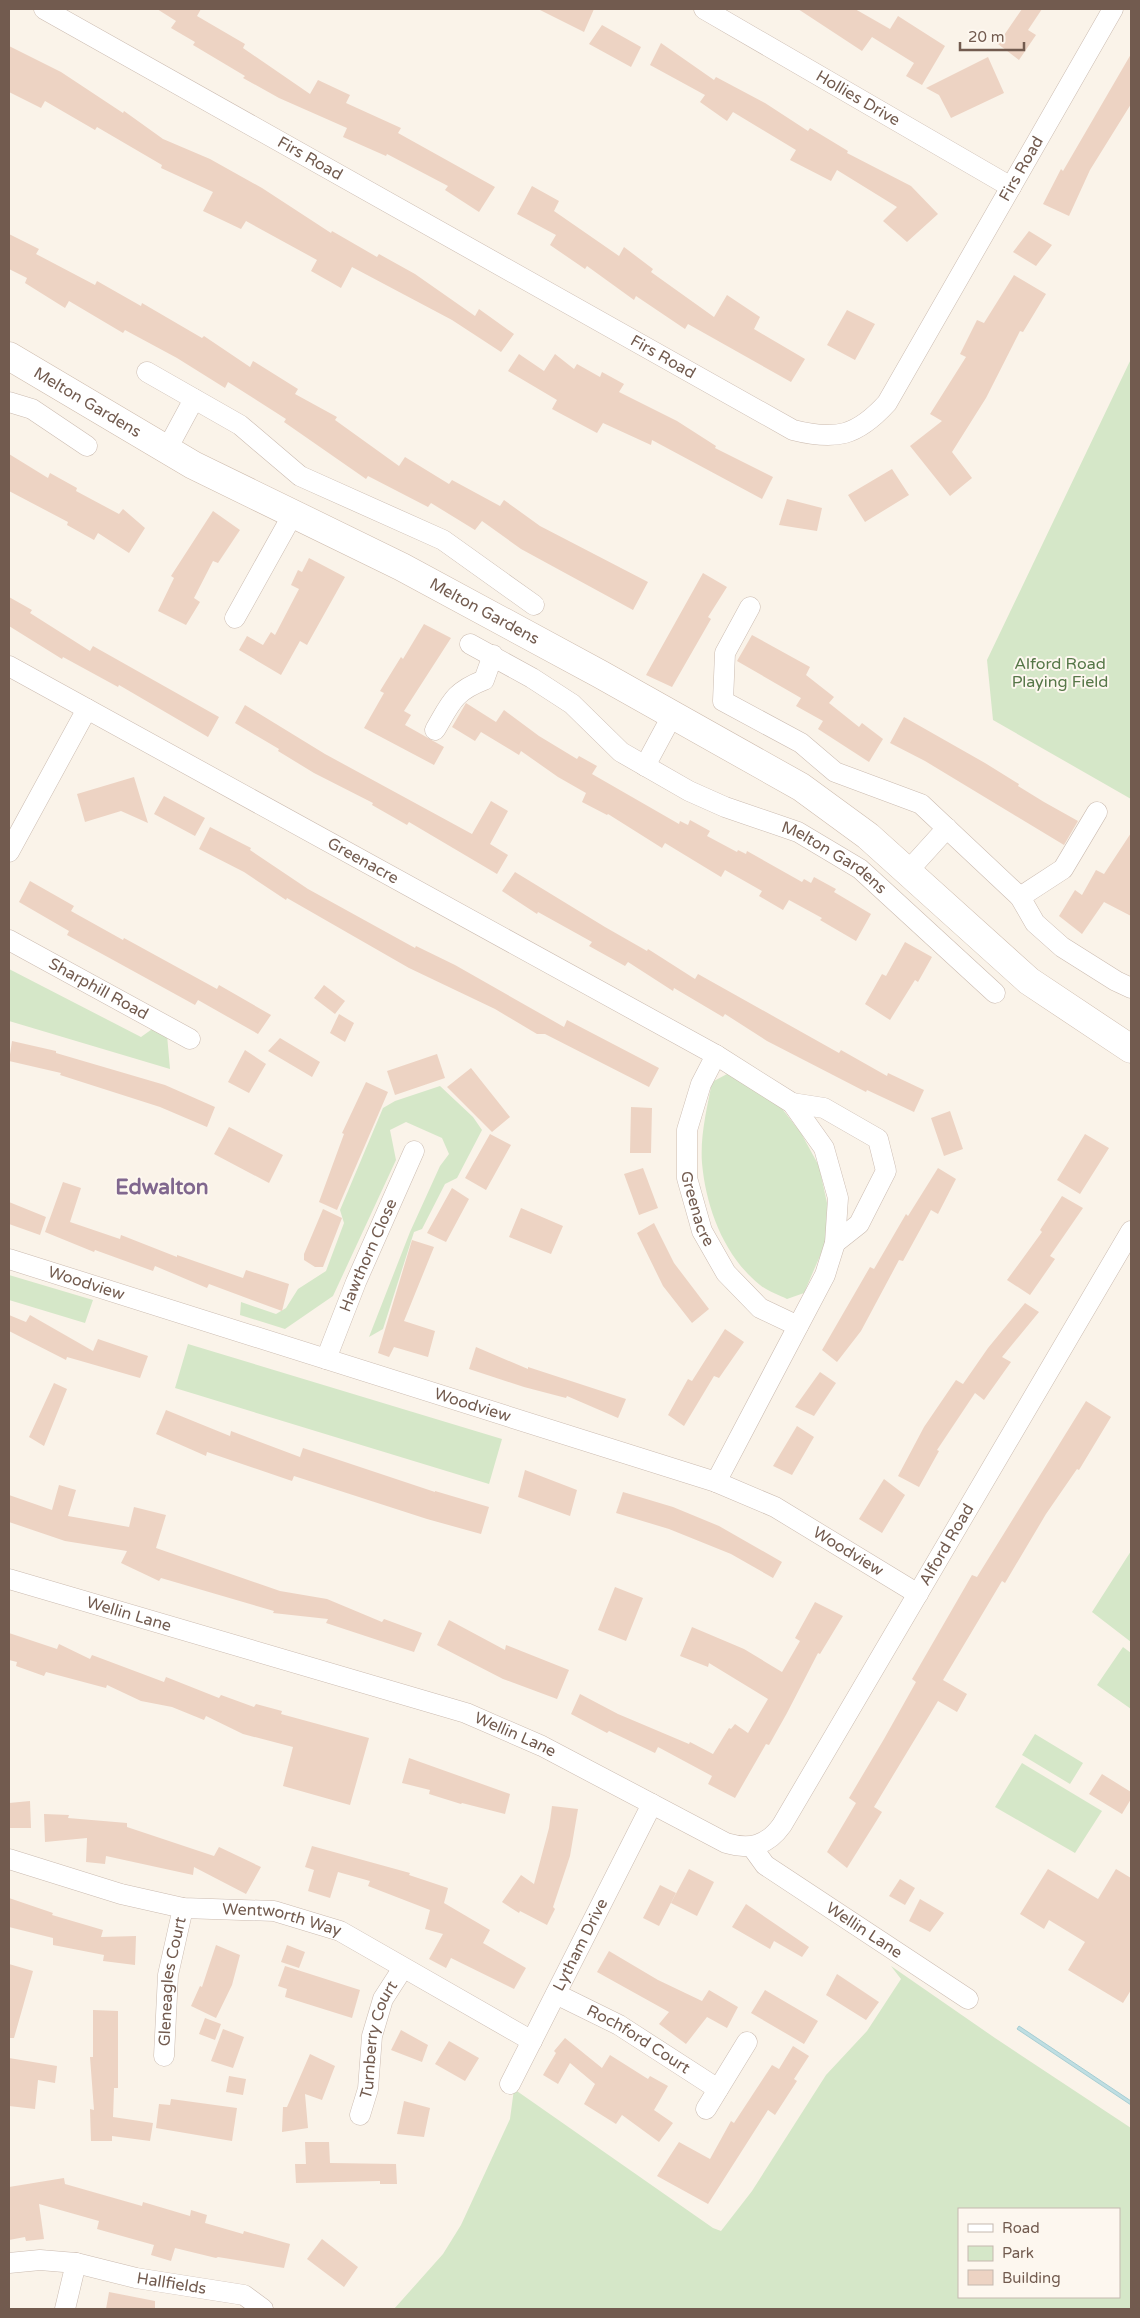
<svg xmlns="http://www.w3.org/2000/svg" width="1140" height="2318" font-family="'Varela Round',sans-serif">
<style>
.green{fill:#d5e7c8;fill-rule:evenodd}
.water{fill:#bfdee2;stroke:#a6cdd3}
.building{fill:#edd3c3}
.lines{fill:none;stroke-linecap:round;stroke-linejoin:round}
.street-casing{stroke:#cbbbb0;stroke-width:21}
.secondary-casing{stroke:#cebcae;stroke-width:29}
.street{stroke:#fff;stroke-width:20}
.secondary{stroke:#fff;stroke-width:28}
.labels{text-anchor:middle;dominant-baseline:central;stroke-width:4;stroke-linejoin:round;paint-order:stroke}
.street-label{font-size:16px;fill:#725b4f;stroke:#fdf7ef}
.park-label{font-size:16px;fill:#567748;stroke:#fdf7ef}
.district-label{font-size:21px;font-weight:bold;fill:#80678e;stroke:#fdf7ef}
</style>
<rect width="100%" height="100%" fill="#faf3e9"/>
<path class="green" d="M1131,359V799L993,720L987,660Z
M9,969L141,1037L155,1027L167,1035L170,1069L9,1021Z
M729,1073L780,1106L801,1133L819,1166L827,1203L826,1242L804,1293L787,1299C779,1295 767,1291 760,1285C724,1256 706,1208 702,1163C700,1136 707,1108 712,1082Z
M440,1086L473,1117L482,1130L457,1178L445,1184L422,1229L414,1232L383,1329L369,1337L410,1232L440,1166L449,1154L442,1138L406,1122L390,1130L396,1160L333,1296L285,1329L240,1315L241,1302L276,1314L286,1308L298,1289L326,1271L344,1223L340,1210L383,1108L395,1101Z
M9,1275L93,1300L85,1323L9,1300Z
M188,1344L502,1439L489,1484L175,1388Z
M1131,1551V1642L1092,1612Z
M1123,1647L1131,1653V1709L1097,1685Z
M1035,1734L1083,1763L1070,1784L1022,1755Z
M1022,1763L1102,1811L1075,1853L995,1807Z
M891,1966L995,2038L1131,2128V2309H394L443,2254L461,2225L510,2119L514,2089L713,2228L721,2231L752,2191L826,2075L867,2031L901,1979ZM959,2209H1119V2297H959Z"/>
<path class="water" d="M1019,2026L1131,2101V2105L1017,2029Z"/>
<path class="building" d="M157,9H201L197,16L245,44L243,48L310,94L318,80L350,95L346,103L401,128L398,133L495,187L479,212L445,190L448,186L387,154L386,156L343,137L347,128L279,98L243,78L245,76L193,45L195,42L171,28L176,21Z
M538,9H594L584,32Z
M798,9H855L890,29L898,16L945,46L922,85L906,76L914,63L872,37L862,51Z
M1022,9H1042L1028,30L1036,35L1019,60L998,44Z
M602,25L641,47L631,67L589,44Z
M661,43L714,80L716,77L765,103L808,131L810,128L848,151L847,153L911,186L938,214L907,242L883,221L897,207L837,170L831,181L790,160L796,150L733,112L727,121L700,102L705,95L650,65Z
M9,46L61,72L123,113L124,111L163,139L210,159L262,188L331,233L332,231L377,257L379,254L415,274L475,316L479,309L514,334L501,352L452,320L352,267L341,288L311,271L317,260L246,221L241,229L203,211L213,192L161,168L162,165L97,127L95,130L45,101L41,108L9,92Z
M1131,54V104L1090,170L1069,216L1043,204L1061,169L1063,171Z
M988,57L1004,93L951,118L939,95L926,88Z
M532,186L559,201L554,211L619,256L624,247L653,269L651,272L714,317L727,295L760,317L754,329L805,359L791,382L688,324L685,329L636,296L634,300L587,266L585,269L550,245L556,235L517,214Z
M1029,231L1052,245L1036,266L1013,252Z
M9,234L39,249L36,254L95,285L97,281L141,306L142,303L202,338L204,336L250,367L253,361L298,389L295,394L337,417L335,420L399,466L405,457L449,484L452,480L500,506L504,500L540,526L648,582L633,610L521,549L482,521L475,530L431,503L428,507L368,476L366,479L284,422L286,419L228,382L225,388L177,358L125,330L123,333L69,301L65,308L25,283L27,278L9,269Z
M1014,275L1046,294L1023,332L1020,331L986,398L952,452L972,478L950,496L910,446L942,421L930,414L966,357L960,354L977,320L984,323Z
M847,310L875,324L855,360L827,345Z
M519,354L544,371L555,354L574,369L577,364L600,377L602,372L624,384L619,392L677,421L716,446L715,448L773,477L762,499L652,440L651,445L603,423L597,433L552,409L557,400L508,371Z
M9,454L48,478L50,473L77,488L76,491L119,514L123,509L145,528L129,553L98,533L94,540L67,525L68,522L9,491Z
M892,469L909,495L865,522L848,495Z
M787,499L822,508L817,531L779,525Z
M213,511L240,530L218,563L213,561L194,598L200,602L186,625L158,611L174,578L171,576Z
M309,558L345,577L307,645L300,641L281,675L239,650L247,636L263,645L271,632L275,635L299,589L291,585L298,570L302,572Z
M703,573L727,587L708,617L711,619L672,687L646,675Z
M9,597L32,610L30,613L90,651L93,646L219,717L208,737L119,685L118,687L63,657L62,659L9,626Z
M424,624L451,638L404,711L411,715L405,725L444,747L434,765L364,728L384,693L380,691L401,657L403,659Z
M752,635L810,667L806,675L834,697L829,703L859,727L862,723L883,739L869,762L818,729L823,721L796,706L801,698L737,661Z
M466,703L496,722L504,710L539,736L577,759L579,756L597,766L592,774L679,824L680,821L688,825L690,820L710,831L707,836L737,852L738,850L746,854L747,851L802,882L804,879L811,883L814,877L836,889L834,892L871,914L856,941L820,920L822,918L789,900L783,910L759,896L762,891L725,870L721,877L665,843L662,848L608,814L607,815L582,802L586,793L558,777L521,751L519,755L481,732L475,741L452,727Z
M245,705L325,754L472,834L491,801L508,811L490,844L508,855L497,874L409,822L407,825L372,805L373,803L314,773L278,751L279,749L235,723Z
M904,717L985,763L1019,784L1018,786L1044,802L1078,821L1064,845L925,761L890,743Z
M134,777L148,823L121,811L85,822L77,794Z
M164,796L205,818L195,836L154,814Z
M210,827L251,848L250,850L308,889L415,948L416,946L455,965L564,1027L567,1020L659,1068L649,1087L545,1034H537L495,1009L409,968L287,898L286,900L244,872L199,849Z
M1131,833V916L1104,902L1082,934L1059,916L1075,890L1082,895L1096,870L1104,874Z
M515,872L605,927L647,951L648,949L695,979L698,974L839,1053L841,1050L887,1076L888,1073L924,1090L914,1112L867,1090L866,1092L767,1041L725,1014L723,1017L674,988L673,991L628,962L625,966L589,946L592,942L538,912L537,914L502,891Z
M30,881L74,906L71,911L123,940L124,938L217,989L219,985L271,1015L258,1034L198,1000L195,1005L104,955L67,935L69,931L19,902Z
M905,942L932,957L918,982L915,980L890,1020L865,1004L882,974L886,976Z
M324,985L345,1001L335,1014L314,998Z
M339,1014L354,1023L345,1042L330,1033Z
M280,1038L320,1062L312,1077L268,1051Z
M12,1041L56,1051V1053L165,1085L215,1107L207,1127L160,1107L60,1075L61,1073L9,1061Z
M245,1050L266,1064L249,1093L228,1082Z
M437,1054L445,1078L395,1095L387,1071Z
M471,1068L510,1117L492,1132L447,1087Z
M366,1082L388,1092L337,1210L319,1202L344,1134L342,1133Z
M631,1107L652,1108L651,1153H630Z
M950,1111L963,1149L944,1156L931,1118Z
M229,1127L283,1155L269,1183L214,1154Z
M490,1134L511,1145L486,1190L465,1178Z
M1085,1134L1109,1148L1080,1194L1057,1180Z
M643,1168L658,1208L639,1215L624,1174Z
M938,1168L956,1179L938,1214L931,1210L903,1261L899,1260L861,1331L837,1362L822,1350L870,1267L874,1269L906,1214L908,1216Z
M63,1182L81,1188L70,1222L120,1239L121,1235L177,1257V1255L243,1278L246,1270L289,1284L282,1311L209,1284L207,1288L155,1266L153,1271L95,1250L94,1252L45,1232Z
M452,1188L469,1199L446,1242L427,1233Z
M1062,1196L1083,1208L1050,1256L1055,1259L1030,1295L1007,1280L1042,1232L1040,1230Z
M9,1202L46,1217L40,1235L9,1224Z
M521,1208L563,1226L551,1254L509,1237Z
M323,1209L342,1218L323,1267H315L304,1260V1254Z
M654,1223L674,1263L709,1309L692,1323L663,1286L637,1233Z
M412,1240L434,1247L404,1321L435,1331L428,1357L394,1347L389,1357L378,1353Z
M1025,1303L1039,1312L1002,1357L1011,1362L984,1400L975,1393L937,1450L939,1451L919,1487L898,1476L924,1427L956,1380L963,1384L988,1348Z
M9,1315L26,1322L30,1315L93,1351L98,1339L148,1356L140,1378L67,1357L66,1360L9,1331Z
M725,1329L744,1342L719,1378L714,1376L684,1426L668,1415L688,1379L692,1381Z
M476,1347L528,1369V1367L626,1399L618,1418L567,1396L566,1398L524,1387L469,1369Z
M820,1372L836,1383L814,1416L795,1407Z
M54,1383L67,1389L44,1446L29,1437Z
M1086,1401L1111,1417L1079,1470L1077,1469L1046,1514L1005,1583L1002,1581L943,1680L967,1694L957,1712L938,1701L874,1807L882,1812L847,1868L827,1852L856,1803L849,1798L884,1739L916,1682L912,1679L972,1575L977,1577Z
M166,1410L230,1436L231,1431L300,1457L303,1448L435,1492V1491L489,1507L481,1534L427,1519L294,1476L292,1481L207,1452L206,1456L156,1434Z
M797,1426L814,1437L792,1475L773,1466Z
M525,1470L577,1490L570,1516L518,1497Z
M884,1479L905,1495L882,1533L859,1519Z
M59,1485L76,1490L68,1516L129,1527L134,1507L166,1515L156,1548L280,1591L327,1599L382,1622L384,1619L422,1633L414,1652L326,1623L328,1619L273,1613L274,1611L161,1578L159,1581L121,1563L127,1551L65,1541L9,1522V1495L52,1510Z
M623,1492L673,1507L719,1526L782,1562L773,1578L731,1554L669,1529L616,1513Z
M615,1587L643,1598L626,1641L598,1630Z
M815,1602L843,1616L820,1654L818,1653L787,1713L769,1745L766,1744L735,1798L708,1784L712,1776L658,1747L655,1753L609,1731L607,1733L571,1714L580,1694L618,1714L689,1744L690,1742L713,1754L729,1728L731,1729L735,1724L748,1733L768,1699L709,1663L708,1667L680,1656L692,1627L744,1649L782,1672L800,1641L795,1638Z
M449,1620L505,1650L506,1645L569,1670L557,1699L503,1679L437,1645Z
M9,1633L57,1649L59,1644L90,1659L92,1655L164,1682L166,1677L219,1698L221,1695L254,1707L256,1704L282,1711L281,1714L369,1738L350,1805L283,1786L293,1747L243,1734L206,1716L204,1720L172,1707L141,1701L107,1685L106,1688L46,1672L44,1676L16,1666L17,1662L9,1660Z
M409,1758L510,1794L505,1814L462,1803L461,1804L429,1794L430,1790L402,1783Z
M1102,1774L1131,1792V1799L1122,1814L1089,1794Z
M30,1801L31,1828H9V1803Z
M552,1806L578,1809L570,1856L553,1907L555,1909L547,1925L520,1911L519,1913L502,1902L521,1875L534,1884L549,1828Z
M44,1814L69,1815L68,1818L127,1823V1827L214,1856L219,1847L261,1867L246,1894L194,1867L193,1875L106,1856L105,1864L86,1862L87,1838L45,1842Z
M312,1846L410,1873L409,1875L448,1888L444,1903L490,1930L483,1943L526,1968L514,1989L451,1958L446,1968L429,1959L443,1934L425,1929L430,1910L368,1886L370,1881L338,1872L330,1898L308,1891L314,1870L305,1867Z
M689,1869L714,1882L697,1916L671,1903Z
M1048,1869L1098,1899L1116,1869L1131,1878V1990L1123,2003L1068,1970L1085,1942L1049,1920L1044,1929L1020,1914Z
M900,1879L915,1888L905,1905L889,1896Z
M660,1885L676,1893L659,1926L643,1918Z
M9,1898L53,1913L52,1915L103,1930L101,1937L136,1936L135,1965L103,1961L104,1955L53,1945V1938L9,1927Z
M920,1899L944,1913L930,1932L909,1921Z
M746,1904L809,1947L802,1957L774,1941L770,1949L732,1927Z
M216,1945L240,1955L232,1985L216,2018L191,2006L200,1986L202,1987Z
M287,1945L305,1952L299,1968L281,1962Z
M609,1951L658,1980L702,2001L709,1990L738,2007L727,2028L707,2017L686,2044L659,2024L669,2012L597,1972Z
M9,1964L33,1971L14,2038H9Z
M285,1966L360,1990L352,2018L285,1997L287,1989L278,1986Z
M837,1974L879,2002L866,2020L826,1995Z
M765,1990L818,2021L804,2044L751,2013Z
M93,2010L118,2011V2088H114L113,2117L153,2123L150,2141L112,2136V2141H91L90,2109L94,2110L90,2057H93Z
M205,2018L221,2024L215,2040L199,2034Z
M223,2029L244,2037L233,2068L211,2061Z
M401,2030L428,2045L422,2062L391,2050Z
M565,2038L602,2068L610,2055L648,2079L650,2076L668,2086L654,2110L673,2123L659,2142L622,2115L616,2124L584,2104L595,2084L570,2063L558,2084L543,2075L556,2053L554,2051Z
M449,2041L479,2058L465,2081L435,2064Z
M793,2046L809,2056L794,2079L797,2081L775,2115L768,2110L708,2204L657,2176L679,2142L710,2159L731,2121L734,2123L772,2065L779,2069Z
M310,2054L335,2066L322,2100L305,2094L308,2128L282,2132L283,2107H287Z
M9,2058L57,2066L55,2083L38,2080L35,2109L9,2106Z
M229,2076L246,2079L243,2095L226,2092Z
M171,2099L237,2108L232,2141L156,2128L159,2104L170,2105Z
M404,2101L430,2108L424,2137L397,2134Z
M305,2142H329L330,2163L396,2164L397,2184H380V2181L296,2183L295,2164H306Z
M64,2178L65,2184L142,2206L143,2202L190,2216L191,2210L207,2215L205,2223L243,2234L244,2231L290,2244L284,2268L218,2257L216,2258L175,2248L171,2261L151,2255L154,2245L97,2229L99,2221L39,2204L44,2239L26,2241L25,2237L9,2240V2187Z
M322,2239L358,2267L344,2287L307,2259Z
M109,2292L155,2301V2309H106Z"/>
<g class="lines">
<g class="street-casing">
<g id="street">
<path id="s1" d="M44,9L793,430C836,441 857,436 887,403L1113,9"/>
<path id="s2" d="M704,9L1011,187"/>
<path d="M147,372L240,425L300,476L443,540L534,605"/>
<path d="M9,402L32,409L87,446"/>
<path d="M166,451L194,399"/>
<path d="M750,607L725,653L723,701L801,743L835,772L921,804L1020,897L1035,923L1062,947L1116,981L1131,988"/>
<path d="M235,618L293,514"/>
<path id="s3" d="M470,644L532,678L572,704L621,752L689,791L725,807L798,832L860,869L995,993"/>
<path id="s4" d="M9,666L716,1055L792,1103L824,1148L838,1198L835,1243L825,1275L716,1482"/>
<path d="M435,730C451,703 453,692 484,680L493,655"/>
<path d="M645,766L673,714"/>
<path d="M9,852L87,709"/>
<path d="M908,871L947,828"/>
<path d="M1020,897L1063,869L1097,812"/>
<path id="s5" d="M9,940L190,1039"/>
<path id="s6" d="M716,1055L701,1084L687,1130V1178L702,1231L726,1273L760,1308L798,1326"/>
<path d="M792,1103L824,1108L878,1139L886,1171L859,1224L835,1243"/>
<path id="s7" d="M9,1259L716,1482L775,1507L918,1594"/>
<path id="s8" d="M326,1359L356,1282L414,1151"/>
<path id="s9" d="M9,1579L466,1713L542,1746L726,1843C750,1850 767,1846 782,1825L1131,1231"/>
<path id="s10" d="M752,1847L765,1865L968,1999"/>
<path id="s11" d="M9,1859L121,1894L183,1908L274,1911L340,1931L532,2041"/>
<path id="s12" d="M556,1994L619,2025L718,2089"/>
<path id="s13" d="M164,2056L168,1975L183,1908"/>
<path id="s14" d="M510,2084L652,1804"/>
<path d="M706,2109L747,2042"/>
<path id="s15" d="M360,2115L368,2089L372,2036L383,1999L403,1968"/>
<path id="s16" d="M9,2263L40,2260L76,2263L136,2278L244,2295L263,2309"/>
<path d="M65,2309L76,2263"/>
</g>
</g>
<g class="secondary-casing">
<g id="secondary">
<path id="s17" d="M9,356L193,465L402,567L600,674L801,787L868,836L1029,981L1131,1049"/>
</g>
</g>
<use href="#street" class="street"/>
<use href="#secondary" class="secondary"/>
</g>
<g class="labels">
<g class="street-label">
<text stroke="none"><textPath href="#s2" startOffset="178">Hollies Drive</textPath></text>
<text stroke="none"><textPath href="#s1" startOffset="305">Firs Road</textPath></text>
<text stroke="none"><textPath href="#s1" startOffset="1234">Firs Road</textPath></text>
<text stroke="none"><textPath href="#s1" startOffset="710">Firs Road</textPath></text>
<text stroke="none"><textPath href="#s17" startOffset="91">Melton Gardens</textPath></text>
<text stroke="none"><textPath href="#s17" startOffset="540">Melton Gardens</textPath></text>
<text stroke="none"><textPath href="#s4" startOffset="404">Greenacre</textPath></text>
<text stroke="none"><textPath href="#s3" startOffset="426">Melton Gardens</textPath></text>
<text stroke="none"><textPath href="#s5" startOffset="102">Sharphill Road</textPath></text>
<text stroke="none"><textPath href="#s6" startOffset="161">Greenacre</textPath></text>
<text stroke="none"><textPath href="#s8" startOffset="112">Hawthorn Close</textPath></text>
<text stroke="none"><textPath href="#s7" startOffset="81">Woodview</textPath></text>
<text stroke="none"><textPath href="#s7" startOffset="486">Woodview</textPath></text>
<text stroke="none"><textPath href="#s9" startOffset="1156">Alford Road</textPath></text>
<text stroke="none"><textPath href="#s7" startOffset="891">Woodview</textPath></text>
<text stroke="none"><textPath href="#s9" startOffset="125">Wellin Lane</textPath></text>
<text stroke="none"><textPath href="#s9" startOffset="530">Wellin Lane</textPath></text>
<text stroke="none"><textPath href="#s11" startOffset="281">Wentworth Way</textPath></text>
<text stroke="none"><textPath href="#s10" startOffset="141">Wellin Lane</textPath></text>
<text stroke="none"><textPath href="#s14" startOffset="156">Lytham Drive</textPath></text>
<text stroke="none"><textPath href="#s13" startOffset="75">Gleneagles Court</textPath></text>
<text stroke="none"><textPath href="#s15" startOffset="78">Turnberry Court</textPath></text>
<text stroke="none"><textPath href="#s12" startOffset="94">Rochford Court</textPath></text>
<text stroke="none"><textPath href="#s16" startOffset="165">Hallfields</textPath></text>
</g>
<g class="park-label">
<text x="1060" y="664">Alford Road<tspan x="1060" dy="18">Playing Field</tspan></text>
</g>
<g class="district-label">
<text x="162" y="1187">Edwalton</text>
</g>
</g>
<rect width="1140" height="2318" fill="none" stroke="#725b4f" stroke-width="20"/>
<rect x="958" y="2208" width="162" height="90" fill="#fdf7ef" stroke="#c5b9af"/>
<rect x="968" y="2224" width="25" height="8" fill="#ffffff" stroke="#c5b9af"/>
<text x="1002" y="2233" font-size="15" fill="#725b4f">Road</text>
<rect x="968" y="2246" width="25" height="15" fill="#d5e7c8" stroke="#c5b9af"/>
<text x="1002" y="2258" font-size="15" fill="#725b4f">Park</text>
<rect x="968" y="2270" width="25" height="15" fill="#edd3c3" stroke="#c5b9af"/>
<text x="1002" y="2283" font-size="15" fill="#725b4f">Building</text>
<path d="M960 42v8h64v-8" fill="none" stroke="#725b4f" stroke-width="2.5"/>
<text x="968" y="42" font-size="15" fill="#725b4f" stroke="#fdf7ef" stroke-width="4" paint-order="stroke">20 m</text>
</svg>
